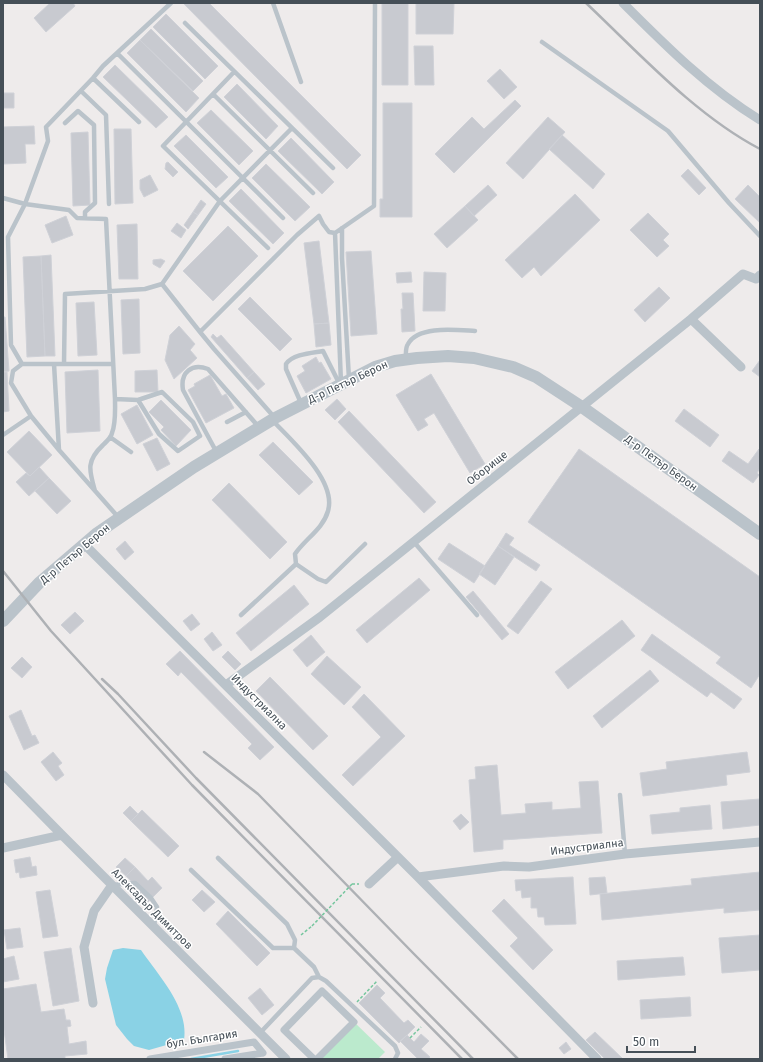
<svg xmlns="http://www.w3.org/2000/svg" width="763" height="1062" font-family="'Fira Sans',sans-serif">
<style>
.green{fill:#bbeacd}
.water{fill:#8ad2e5}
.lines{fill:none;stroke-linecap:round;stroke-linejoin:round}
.stream{stroke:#8ad2e5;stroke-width:2.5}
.building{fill:#c8cad0;stroke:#cfd1d7}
.path{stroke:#75c69e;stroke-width:1.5;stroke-dasharray:3 2;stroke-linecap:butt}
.service{stroke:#bac3ca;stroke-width:4.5}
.pedestrian{stroke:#bac3ca;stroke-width:7}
.minor{stroke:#bac3ca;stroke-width:9}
.tertiary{stroke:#bac3ca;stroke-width:12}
.rail{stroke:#aeb1b5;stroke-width:2.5}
.path-bridge{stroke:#75c69e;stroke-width:1.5;stroke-dasharray:3 2;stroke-linecap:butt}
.labels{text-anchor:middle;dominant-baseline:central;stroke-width:3;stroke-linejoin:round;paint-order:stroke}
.street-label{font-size:11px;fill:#454f57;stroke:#fff}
</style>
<rect width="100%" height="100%" fill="#eeebeb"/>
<path class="green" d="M354,1022L385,1052L378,1059H317Z"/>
<path class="water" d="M123,948L141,950C158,975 189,1007 184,1040L149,1050L134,1046L127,1039L116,1025L105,979L107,968L113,950Z"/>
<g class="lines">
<path class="stream" d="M191,1059L238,1051"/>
</g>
<path class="building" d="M50,3H73L75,6L46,32L34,18Z
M183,3H209L361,155L347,169Z
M382,3H408V85H382Z
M416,3H454L453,34H416Z
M166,14L218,66L205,79L153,27Z
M151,29L203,81L193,91L140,40Z
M140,40L199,98L186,112L127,53Z
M414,46H433L434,85H415Z
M115,65L168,117L156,128L103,77Z
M500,69L517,87L504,99L487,81Z
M237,84L278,126L266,139L224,97Z
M3,93H14V108H3Z
M515,100L521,106L454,173L435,154L472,117L484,129Z
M383,103H412V217H380V199H383Z
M211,110L253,151L239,165L197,123Z
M548,117L565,132L523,179L506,163Z
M34,126L35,144H25L26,163L3,164V127Z
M114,129H131L133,203L115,204Z
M88,132L90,205L73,206L71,133Z
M186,135L228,177L216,188L174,146Z
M562,135L605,174L593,189L549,149Z
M291,138L334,182L322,194L278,151Z
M168,162L178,172L173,177L165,169L166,163Z
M266,164L310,207L295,221L252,178Z
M688,169L706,188L699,195L681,176Z
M150,175L158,190L144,197L140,189V180Z
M488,185L497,195L474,216L465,206Z
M748,185L760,197V223L735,199Z
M241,189L284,233L273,244L229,201Z
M575,194L600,220L541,276L534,267L522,278L505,260Z
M201,200L206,204L198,215L193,212Z
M465,206L478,220L447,248L434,234Z
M193,212L198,215L188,229L184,225Z
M648,213L669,234L663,240L669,246L657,257L630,230Z
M66,216L73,235L52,243L45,225Z
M177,223L186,230L181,238L171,231Z
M137,224L138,279H119L117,225Z
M228,226L258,256L213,301L183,271Z
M319,241L329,323L314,324L304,243Z
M371,251L377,334L351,336L346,252Z
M51,255L55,356H45L41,256Z
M41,256L45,356L27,357L23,257Z
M161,259L165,261L160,268L153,264V260Z
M411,272L412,282L397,283L396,273Z
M424,272L446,273L445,311H423Z
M659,287L670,298L645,322L634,310Z
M402,293H413L415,331L402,332L401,309H403Z
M250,297L292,339L280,351L238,309Z
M139,299L140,353L123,354L121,300Z
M94,302L97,355L78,356L76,303Z
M3,317H5L9,371L3,372Z
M329,323L331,345L316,347L314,324Z
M179,326L195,344L190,350L197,358L174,379L165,360L170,335Z
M213,334L217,338L221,335L254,372L247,378L211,337Z
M316,357L319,363L321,362L331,379L306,393L297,376L305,371L302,366Z
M760,360V377L752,371Z
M98,370L100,431L67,433L65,372Z
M157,370L158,392H135V371Z
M3,372H7L9,411L3,412Z
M254,372L265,384L258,390L247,378Z
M431,374L485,464L470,473L434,413L424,419L428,425L418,431L396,395Z
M210,375L222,396L226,394L234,408L206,423L188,390L195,386L194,384Z
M337,399L346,409L335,420L325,410Z
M161,400L191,430L176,446L161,430L164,427L149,412Z
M137,405L153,435L137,444L121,414Z
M684,409L719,435L710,447L675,421Z
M349,411L436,502L424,513L338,422Z
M29,431L52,455L30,476L7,452Z
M157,438L170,464L157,471L143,444Z
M273,442L313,482L299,495L259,455Z
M579,449L760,577V674L751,688L716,663L721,657L528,522Z
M759,449L760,468L757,473L759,475L753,483L722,461L729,451L748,464Z
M39,467L49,478L29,496L16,482L26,473L30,476Z
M49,478L71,501L57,514L35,491Z
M229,483L287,542L270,559L212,500Z
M506,533L514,538L509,545L540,565L536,571L498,546Z
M125,541L134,552L125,560L116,549Z
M449,543L485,566L474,583L438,559Z
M498,546L514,557L495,585L479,574Z
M419,578L430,590L367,643L356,630Z
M541,581L552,589L518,634L507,626Z
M294,585L309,604L251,651L236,633Z
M473,591L509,634L502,640L466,597Z
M75,612L84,621L70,634L61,625Z
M192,614L200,624L191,631L183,621Z
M622,620L635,636L568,689L555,672Z
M212,632L222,645L213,651L204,639Z
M652,634L742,699L734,709L711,692L707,697L641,650Z
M311,635L325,652L307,667L293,650Z
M180,651L274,747L260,760L248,748L252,744L181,672L178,676L166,664Z
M228,651L241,664L235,670L222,657Z
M327,656L361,687L344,705L311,674Z
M22,657L32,667L22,678L11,668Z
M650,670L659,681L602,728L593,716Z
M270,677L328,736L313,750L256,691Z
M364,694L405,736L353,786L342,775L381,737L352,707Z
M21,710L32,736L35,735L39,743L24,750L9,716Z
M53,752L62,763L58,766L64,775L56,781L41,762Z
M747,752L750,772L726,775L727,785L643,796L640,773L667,769L666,762Z
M497,765L501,815L526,813L525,804L552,802V810L581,808L579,782L598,781L602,833L503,840V849L474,852L469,780L476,779L475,767Z
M760,799V825L723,829L721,802Z
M710,805L712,829L652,834L650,815L680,812V808Z
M130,806L138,814L131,821L123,813Z
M142,810L179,846L168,857L131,821Z
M461,814L469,822L460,830L453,821Z
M30,857L32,867L36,866L37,875L20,878L19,872L16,873L14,860Z
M125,858L135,867L126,876L116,867Z
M135,867L148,881L152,877L162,888L145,905L136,896L141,891L126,876Z
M760,872V910L724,913V908L602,920L600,894L692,885L691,879Z
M573,877L576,924L545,925L544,917H538L537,908H531V897L522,898L521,890L516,891L515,880Z
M605,877L607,893L590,895L589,878Z
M50,890L58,936L43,938L36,892Z
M202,890L215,902L204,912L192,900Z
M504,899L553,950L533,970L510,946L518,938L492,911Z
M228,911L270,953L257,966L216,924Z
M20,928L23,947L7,949L4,930Z
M760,935V970L722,973L719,938Z
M71,948L79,1001L53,1006L44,952Z
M14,956L19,979L3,982V959Z
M683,957L685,975L618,980L617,961Z
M36,984L41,1012L64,1009L66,1020H70L71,1026L67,1027L69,1044L86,1041L87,1054L65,1056V1059H8L3,1023V989Z
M377,985L385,993L380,998L404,1023L408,1020L415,1027L399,1043L359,1003Z
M260,988L274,1005L262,1015L248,998Z
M690,997L691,1016L641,1019L640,1000Z
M595,1032L623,1059H605L586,1040Z
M421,1034L429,1041L421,1049L430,1057L428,1059H416L417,1058L400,1041L407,1035L414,1042Z
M566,1042L571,1049L564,1054L559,1048Z"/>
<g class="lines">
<path class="path" d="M352,884H359
M301,935L312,926
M357,1002L377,981
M410,1038L421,1027"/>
<path class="service" d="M273,3L301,82
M185,23L333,168
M542,42L668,131L729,203L760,236
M117,53L283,218
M234,72L163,146L268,248
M93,78L139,122
M81,91L106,115L109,204
M213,94L313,193
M65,123L78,111L94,125L95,203L85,212V218
M3,198L25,204L8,237L11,345L22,364H64L65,294L145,289L162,284L220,201L292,128
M342,228V258L349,379
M335,233L341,383
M162,284L200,332L297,235L319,216L323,224L329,232L335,233L374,206L375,3
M200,332L214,349L275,418
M406,359C406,354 405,348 408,344C418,325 457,330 475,331
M22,364L13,371L11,383L31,416L59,450L119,518
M54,364L59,450
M64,364H113
M138,400L159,434L178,451L200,436L193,422L162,392L138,400L115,399L106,219L77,218L69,210L25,204L48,141L46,127L93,78L103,66L171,3
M301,403L286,369V364C293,354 312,353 323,351L340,385
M273,421C292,441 337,481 328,511C323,529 305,539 295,554L296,564L318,579L326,582L365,544
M227,422L246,412
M3,435L31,416
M110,437L131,452
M217,453L183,390C180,372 192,363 208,369L258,426
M95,491C89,470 86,461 103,445C106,442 111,438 112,433C116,423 115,410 115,399
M413,541L477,615
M241,615L296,564
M620,795L625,854
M218,858L287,924L295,940L294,948L314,967L319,977
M191,870L273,948H294
M112,885L135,883L151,898L157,907L154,926
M260,1033L312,978L319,977L326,981L395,1046L398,1053L395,1059"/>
<path class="pedestrian" d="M150,1059L254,1042L263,1053
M225,1059L263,1053
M314,1059L284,1030L322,991L354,1022L317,1059"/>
<path class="minor" d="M623,3C666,46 708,88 760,120
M691,319L741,367
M84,544L418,877L504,866L529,867L625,854L760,842
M226,685L320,617L691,319L743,274L756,279L760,275
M3,775L62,835L286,1059
M3,848L62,835
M418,877L597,1059
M369,884L398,857
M93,1003L84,947L94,911L112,885"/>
<path class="tertiary" d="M3,621L40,582L96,534L194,467L275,418L375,367L395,361L417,358L448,356L474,358L513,367L536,377L582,407L760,534"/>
<path class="rail" d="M586,3C639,53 695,115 760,149
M3,571L51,631L192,785L462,1059
M102,679L118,694L196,778L473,1059
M204,752L258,794L414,954L518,1059"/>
<path class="path-bridge" d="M312,926L352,884"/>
</g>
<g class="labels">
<g class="street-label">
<text transform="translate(348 382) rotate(-25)">Д-р Петър Берон</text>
<text transform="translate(661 463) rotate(36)">Д-р Петър Берон</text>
<text transform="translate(487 468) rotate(-38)">Оборище</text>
<text transform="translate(75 554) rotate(-40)">Д-р Петър Берон</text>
<text transform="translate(259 702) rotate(45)">Индустриална</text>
<text transform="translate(587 847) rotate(-7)">Индустриална</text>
<text transform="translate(152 909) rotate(45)">Алексадър Димитров</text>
<text transform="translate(202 1039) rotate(-9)">бул. България</text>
</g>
</g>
<rect width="763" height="1062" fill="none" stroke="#454f57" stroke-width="8"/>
<path d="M627 1046v6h68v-6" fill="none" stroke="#454f57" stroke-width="2"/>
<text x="633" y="1046" font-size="12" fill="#454f57" stroke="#ffffff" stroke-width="3" paint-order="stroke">50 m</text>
</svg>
